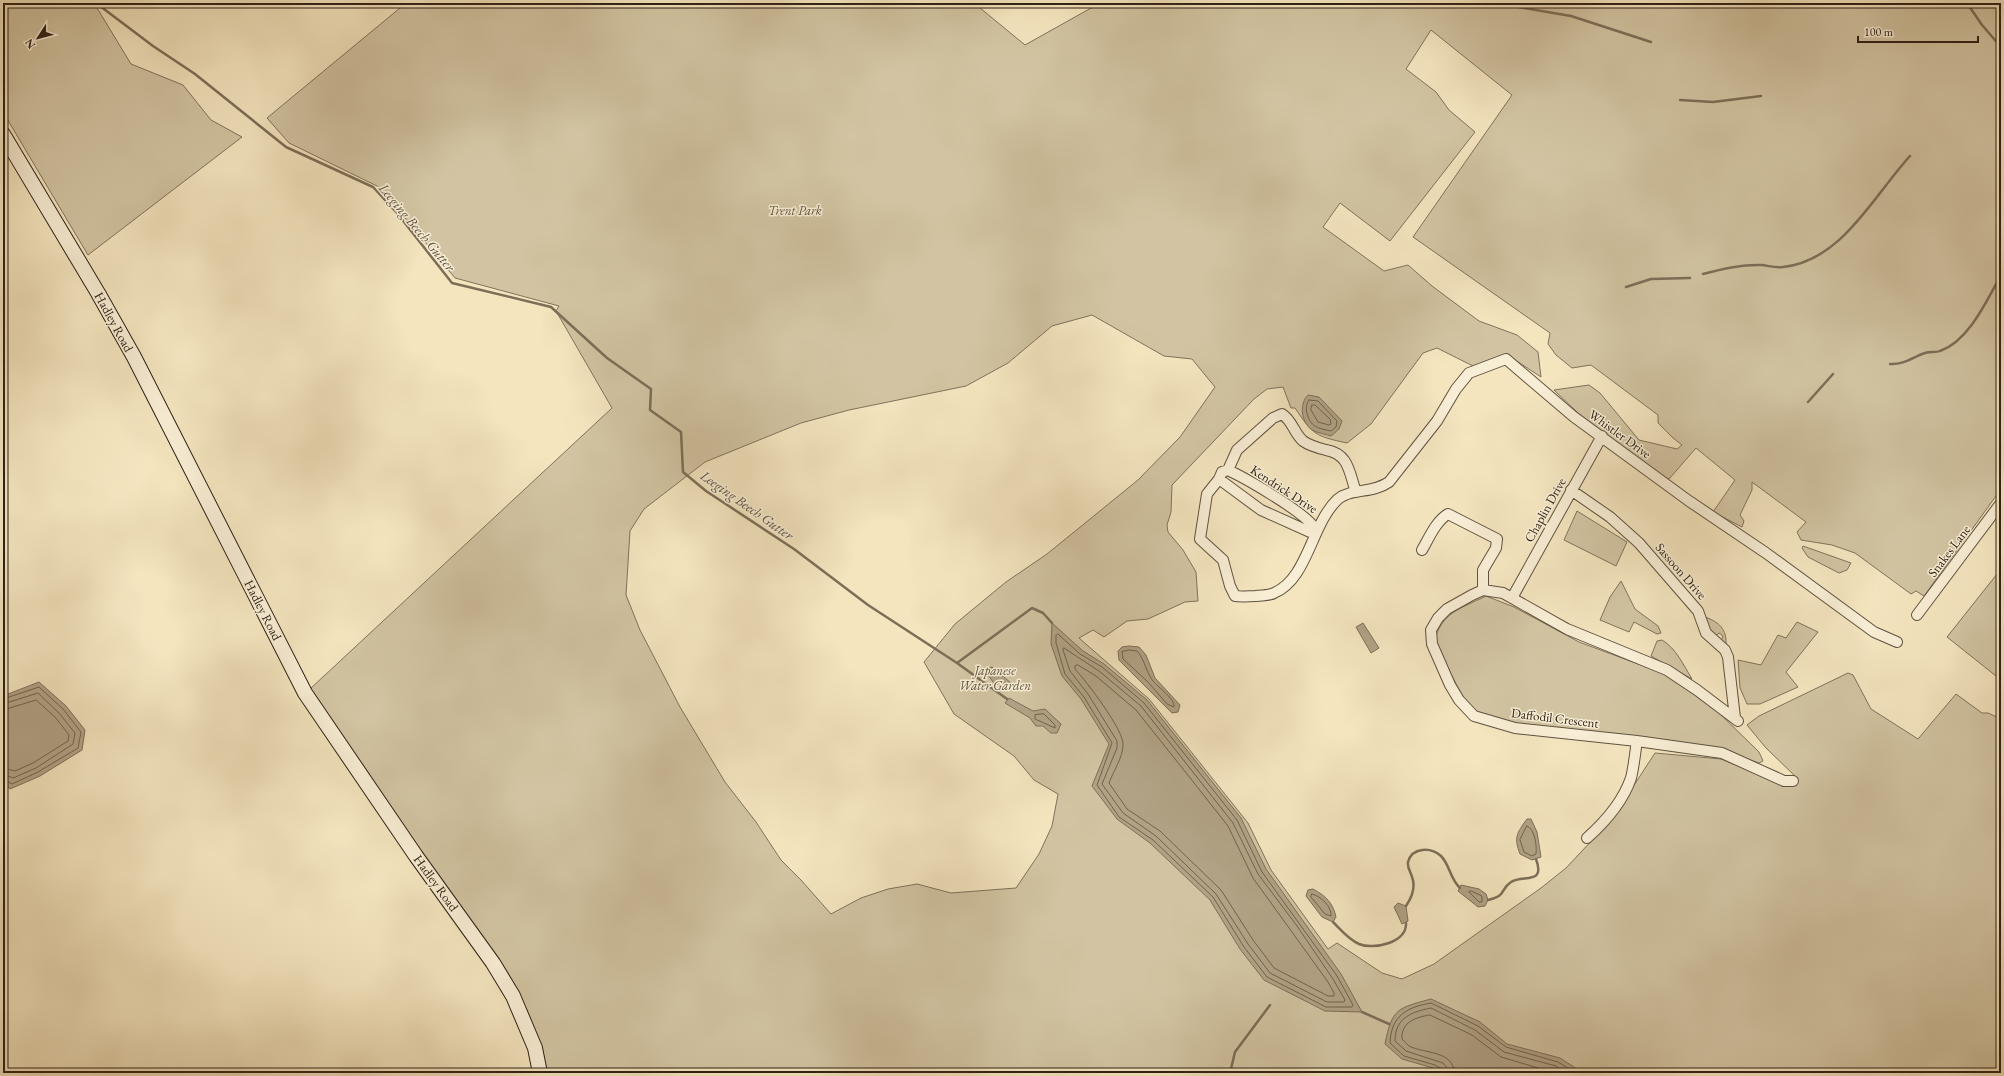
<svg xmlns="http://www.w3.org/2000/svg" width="2004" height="1076" font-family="'EB Garamond',serif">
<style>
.green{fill:#d2c4a2;stroke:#80725c;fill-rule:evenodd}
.water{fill:#b1a285;stroke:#7d6e58}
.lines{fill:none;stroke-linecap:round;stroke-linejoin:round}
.shore{stroke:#70624d;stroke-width:1}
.stream{stroke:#7d6e58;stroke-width:2.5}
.street-casing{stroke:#605240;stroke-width:12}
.secondary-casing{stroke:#2e2115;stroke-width:16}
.street{stroke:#f8eed5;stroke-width:10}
.secondary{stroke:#f8eed5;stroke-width:14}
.labels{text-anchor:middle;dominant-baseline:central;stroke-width:3;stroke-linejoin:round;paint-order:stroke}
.park-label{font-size:13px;font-style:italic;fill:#5f523f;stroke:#f8eed5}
.street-label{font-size:13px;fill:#2e2115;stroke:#f8eed5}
.water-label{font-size:14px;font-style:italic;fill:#5c4e3c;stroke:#f8eed5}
</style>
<rect width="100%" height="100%" fill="#f4e5bf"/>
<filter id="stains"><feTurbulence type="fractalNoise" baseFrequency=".005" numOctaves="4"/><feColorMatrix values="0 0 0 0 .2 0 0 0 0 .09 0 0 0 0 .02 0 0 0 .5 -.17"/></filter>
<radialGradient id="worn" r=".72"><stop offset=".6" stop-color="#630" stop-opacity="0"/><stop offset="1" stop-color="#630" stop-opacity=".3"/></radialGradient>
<path class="green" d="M3,3H94L131,64L183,85L211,120L242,137L88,255L3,112Z
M406,3H974L1025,45L1100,3H2001V489L1924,596L1916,591L1911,594L1855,553L1832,545L1801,540L1797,532L1806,522L1752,482V490L1740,515L1744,521L1742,527L1713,512L1735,480L1696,448L1669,479L1660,475L1578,413L1554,390L1589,385L1600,393L1639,440L1677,449L1682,445L1673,438L1658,423V415L1591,365L1572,368L1556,355L1548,344L1550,333L1413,237L1512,95L1431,30L1406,69L1436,92L1449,110L1475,132L1390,241L1340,203L1323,227L1384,271L1408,265L1432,286L1479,321L1517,335L1538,352L1541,377L1506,354L1473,366L1437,348L1423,353L1371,424L1347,443C1315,436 1313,435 1295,408H1291L1283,387L1267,389L1254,399L1172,485L1171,512L1167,525L1168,532L1183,550L1196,572L1198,601L1185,602L1148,619L1127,621L1104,637L1093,630L1079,638L1149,699L1248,823L1271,870L1328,949L1337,943L1382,973L1402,979L1434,964L1541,888L1566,868L1612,819L1655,753L1721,759L1786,785L1796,777L1766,748L1747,725L1759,716L1848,673L1853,675L1871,709L1918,739L1956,694L1982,713H1988L2001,719V1073H546L518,992L310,689L612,408L556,311L559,306L455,278L379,187L289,143L267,118ZM1092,315L1164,356L1192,359L1215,387L1180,437L1138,480L1047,554L1006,582L955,624L924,662L954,714L1014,756L1034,780L1058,794L1052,826L1039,854L1016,888L951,893L917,884L888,889L861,898L831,914L801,880L781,860L756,822L725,782L680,707L640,630L626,595L630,531L644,509L705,462L801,423L849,410L966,386L1008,363L1052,326Z
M1577,511L1627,542L1616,566L1564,540Z
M1803,546L1851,563L1847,570L1839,573L1808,557L1802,548Z
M2001,569V680L1947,637Z
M1621,581L1635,609L1658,626L1661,633L1657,634L1634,622L1629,632L1600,620L1610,597Z
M1486,596L1514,607L1579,642L1665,674L1716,710L1759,752L1763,761L1759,763L1721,750L1509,724L1478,715L1467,704L1434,643C1441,612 1460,609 1486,596Z
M1705,617C1719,622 1727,629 1726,645L1721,641L1723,636L1719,633L1715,637C1710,630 1707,625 1705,617Z
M1797,622L1818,632L1786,672L1798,687L1760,704H1747L1740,688L1738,660L1761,665L1778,635L1786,638Z
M1662,640C1676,648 1684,666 1692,679L1651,656L1657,641Z"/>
<path class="water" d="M1308,395L1319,397L1342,421L1339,429L1331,436C1326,434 1317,433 1312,430C1301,422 1299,404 1308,395Z
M1052,623L1083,651L1104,664L1147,700L1241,818L1266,869L1341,974L1362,1012L1325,1011L1264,980L1240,949L1210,900L1150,843L1117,819L1092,786L1109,744L1081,699L1062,676L1051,644Z
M1363,623L1379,648L1371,653L1356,627Z
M1129,646L1139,647L1146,655L1155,678L1180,705L1178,712L1172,713L1119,660L1118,651L1122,647Z
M992,667L1011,683L1003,688L993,682L984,669Z
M39,682L66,706L85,730L82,750L40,776L10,789L3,781V696Z
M1009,698L1033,711L1045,709L1061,724L1057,733H1051L1043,726H1036L1030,718L1005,703Z
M1527,819H1531L1537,832L1541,857L1532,860L1520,854C1514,838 1516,834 1527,819Z
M1461,885L1479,889L1486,894L1488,900L1485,906L1478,907L1458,891Z
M1313,889C1326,896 1333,903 1336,917L1333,922L1322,917L1306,896L1308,890Z
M1398,903L1406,906L1408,921L1402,924L1394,907Z
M1431,999L1480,1022L1507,1044L1560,1058L1583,1073H1443L1433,1068L1402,1059L1385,1044C1392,1008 1398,1008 1431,999Z"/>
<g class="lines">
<path class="shore" d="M1309,400L1318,401L1337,421L1336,427L1331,431C1327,430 1319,429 1315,426C1308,422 1303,407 1309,400Z
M1312,405H1315L1330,419L1331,424L1329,425L1318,422L1311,410Z
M1058,634L1080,654L1102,667L1144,703L1237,820L1262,872L1337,976L1353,1005L1352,1007H1326L1267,977L1244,947L1213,897L1153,840L1119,817L1097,785L1112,743L1084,697L1065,674L1056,643V636Z
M1064,648L1099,671L1141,706L1233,823L1258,874L1297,926L1333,979L1345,1000L1344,1002H1327L1270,973L1248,944L1216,894L1156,836L1123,813L1102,784L1117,748V741L1088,694L1070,671L1063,650Z
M1129,650L1137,651C1145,660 1146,672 1153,681C1159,688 1175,699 1174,707L1167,704L1148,682L1123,659L1122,652Z
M1078,665L1096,676L1136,710L1187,774L1228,826L1253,878L1328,982L1334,993V996H1328L1274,968L1253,940L1221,890L1160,831L1127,809L1109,783C1113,772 1123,757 1123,745C1124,730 1086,681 1075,669V666Z
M3,699L39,687L63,709L81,732L78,748L38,772L12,784L3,779
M3,704L38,693L59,713L75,733L73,744L36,768L13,778L3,774
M3,710L36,700L55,717L69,735L68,741L33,763L15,771L3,768
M1044,714L1055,725V728L1035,719V715Z
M1527,826C1535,829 1537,846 1536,854L1532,856L1524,852L1520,840Z
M1471,891L1482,896V902H1479L1469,892Z
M1312,894C1321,896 1332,907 1331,916L1325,914L1311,897Z
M1443,1073L1442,1069L1435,1065L1404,1056L1390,1043C1391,1016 1407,1007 1431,1003L1478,1026L1506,1047L1558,1062L1576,1073
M1448,1073L1447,1068L1443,1063L1406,1051L1395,1041C1395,1018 1411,1012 1431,1008L1475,1030L1504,1052L1556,1066L1566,1073
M1454,1073C1454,1050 1424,1054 1409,1046C1407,1044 1404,1041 1402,1039C1401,1022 1416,1017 1430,1015L1472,1035L1501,1057L1555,1073"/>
<path class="stream" d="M96,3L153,46L195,74L286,147L373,187L397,213L452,283L551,307L607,358L651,389L650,410L681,432L683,472L706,491L794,549L868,605L957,663L1032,608L1043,613L1052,623
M1482,3L1513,6L1571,16L1651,42
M1967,3L1982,25L2001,47
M1680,100L1713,102L1761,96
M1703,274C1721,269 1743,264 1762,265C1769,266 1776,268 1783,267C1842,261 1874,195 1910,156
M1626,287L1651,279L1690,278
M1890,364C1904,365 1913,357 1925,353C1930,351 1936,353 1940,351C1969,341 1987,300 2001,275
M1808,402L1833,374
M957,663L1007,699
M1488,900C1508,895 1499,890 1511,882C1522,874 1546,886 1536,859
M1406,906C1412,897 1416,887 1412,877C1411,872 1407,868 1408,862C1412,847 1431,847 1441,856C1450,865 1450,879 1460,888
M1333,922C1341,930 1348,939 1359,944C1373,950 1407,943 1406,923
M1362,1012L1389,1024
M1230,1073L1235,1052L1270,1005"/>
<g class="street-casing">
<path id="street" d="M1228,470C1247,479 1308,514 1316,530L1310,532L1261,510L1219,479L1222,472Z
M1228,470L1237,450L1273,418L1282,414C1292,420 1294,433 1303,441C1310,446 1318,448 1326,450C1349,454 1349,472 1356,492
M1219,479L1207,494L1200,539L1223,560L1230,586L1235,596C1242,597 1249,596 1256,596C1262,595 1269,596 1274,593C1308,579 1311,524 1338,499C1351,488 1372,494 1389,482L1437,421L1456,389L1469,373L1506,359L1574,417L1689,501L1766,553L1874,632L1897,642
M1571,490L1610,517L1639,543L1698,611L1706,633L1725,650L1728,657L1735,718
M1422,550C1429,538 1436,521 1448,514L1497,539L1496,548L1483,570V590
M1512,598L1602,436
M1917,615L2001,503
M1738,721L1697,690L1667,670L1567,629L1503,593L1483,590L1472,595L1447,609L1438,618L1431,630L1432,644L1450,685L1459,700L1474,716L1515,728L1637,741L1722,753L1784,781H1793
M1587,838C1605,822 1623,801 1631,778C1634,766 1635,753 1637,741"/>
</g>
<g class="secondary-casing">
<path id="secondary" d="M3,134L98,293L134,357L305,693L416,856L493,963L513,996L535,1048L540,1073"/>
</g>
<use href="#street" class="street"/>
<use href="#secondary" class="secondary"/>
</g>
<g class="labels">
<g class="park-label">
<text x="795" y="210">Trent Park</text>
<text x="995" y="670">Japanese<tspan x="995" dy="15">Water Garden</tspan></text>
</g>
<g class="street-label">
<text transform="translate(114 322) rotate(61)">Hadley Road</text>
<text transform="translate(1620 434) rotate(36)">Whistler Drive</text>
<text transform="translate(1284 489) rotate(33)">Kendrick Drive</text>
<text transform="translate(1545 510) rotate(-61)">Chaplin Drive</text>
<text transform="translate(1949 551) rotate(-53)">Snakes Lane</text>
<text transform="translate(1681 571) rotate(49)">Sassoon Drive</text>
<text transform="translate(263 610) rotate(63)">Hadley Road</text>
<text transform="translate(1555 718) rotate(7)">Daffodil Crescent</text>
<text transform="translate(436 883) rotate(54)">Hadley Road</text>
</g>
<g class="water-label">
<text transform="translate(417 227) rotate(50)">Leeging Beech Gutter</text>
<text transform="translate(747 505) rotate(35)">Leeging Beech Gutter</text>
</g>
</g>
<rect width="2004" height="1076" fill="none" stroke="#f4e5bf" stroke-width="16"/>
<rect x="4" y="4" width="1996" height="1068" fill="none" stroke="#2e2115" stroke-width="2"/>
<rect x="8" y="8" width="1988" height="1060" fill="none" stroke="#2e2115"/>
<g transform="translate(38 38) rotate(234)" stroke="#f8eed5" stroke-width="3" paint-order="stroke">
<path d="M0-3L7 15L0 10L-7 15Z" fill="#2e2115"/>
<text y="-6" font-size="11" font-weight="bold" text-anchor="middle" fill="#2e2115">N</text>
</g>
<path d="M1858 36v6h120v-6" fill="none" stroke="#2e2115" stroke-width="2"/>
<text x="1864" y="36" font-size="12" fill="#2e2115" stroke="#f8eed5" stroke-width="3" paint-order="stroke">100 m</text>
<rect width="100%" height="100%" filter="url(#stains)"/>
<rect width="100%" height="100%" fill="url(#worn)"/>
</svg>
